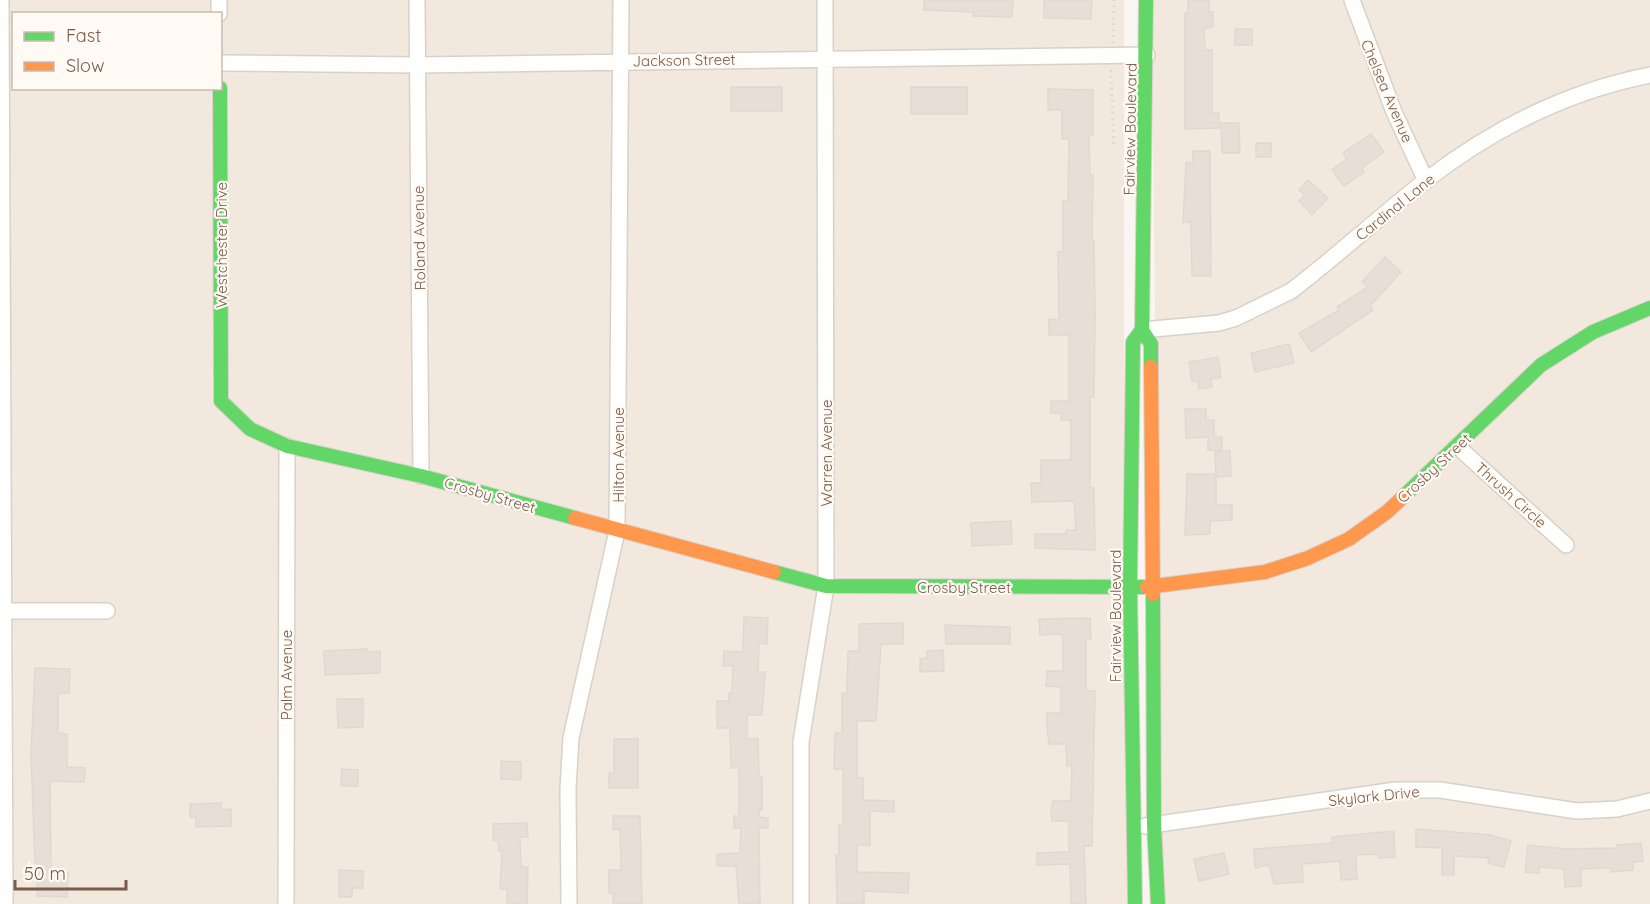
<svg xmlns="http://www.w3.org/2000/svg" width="1650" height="904" font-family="Quicksand,sans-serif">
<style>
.residential{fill:#f2e8de;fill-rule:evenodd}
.building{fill:#e6ded7;stroke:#e2d8d2;stroke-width:1.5}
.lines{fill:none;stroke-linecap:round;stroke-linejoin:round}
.street-casing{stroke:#d7d1cb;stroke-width:18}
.fast-casing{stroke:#d9d2cb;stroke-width:16}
.slow-casing{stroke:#d9d2cb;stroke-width:16}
.path{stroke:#dcd5d0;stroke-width:3;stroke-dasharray:1.5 4.5;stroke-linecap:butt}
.street{stroke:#fefefd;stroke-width:15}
.fast{stroke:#63d668;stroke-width:14}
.slow{stroke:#ff974d;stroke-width:14}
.labels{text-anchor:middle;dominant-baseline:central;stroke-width:4.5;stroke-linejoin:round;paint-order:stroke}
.street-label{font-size:15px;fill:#7a5c4d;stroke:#fffaf3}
</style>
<rect width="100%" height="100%" fill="#f9f5f0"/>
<path class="residential" d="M0,0H1124V562L1131,904H0ZM14,14H220V88H14Z
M1151,0H1650V904H1163Z"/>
<path class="building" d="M924,0H1013L1012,17L973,16V12L924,10Z
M1044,0H1092L1091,19L1044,18Z
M1188,0H1209V12H1213V27L1204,28L1205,50H1212V113H1219V128L1185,129V13H1188Z
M1235,29H1252V45H1235Z
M731,87H782V111H731Z
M911,87H967V114H911Z
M1048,89L1093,90V135H1089L1090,175H1093L1092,241H1094L1095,317L1094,397H1090V488H1094L1095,550L1035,548V534H1066V530H1076L1074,501L1032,502L1031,483H1041V460H1071V420H1061V413H1051V401H1069V335H1049V319L1059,320L1058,252H1063V201H1068L1069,139H1062V110H1048Z
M1221,123H1239L1240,153H1222Z
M1371,134L1384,152L1362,168L1364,172L1344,186L1332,170L1347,159L1343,153Z
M1256,143H1271V157H1256Z
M1193,151H1210L1211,276H1192L1191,222H1183L1186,163H1193Z
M1308,180L1328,198L1312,215L1299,201L1305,195L1299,190Z
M1385,257L1401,272L1370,306L1373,310L1311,352L1299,333L1339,310L1337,307L1368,287L1362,282Z
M1289,344L1294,363L1255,372L1251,353Z
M1218,357L1221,377L1211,379L1212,387L1199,389L1198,381L1192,382L1189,362Z
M1185,409H1206V420H1214V437H1222V450H1208V437L1186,438Z
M1230,451L1231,476L1216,477L1215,452Z
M1187,474H1216V505H1232V520L1210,521V534L1185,535Z
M1011,521L1012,544L972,546L971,523Z
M744,617L768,618L767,644L759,643L758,672H765L762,715H747V739H758L759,777H762V810H759V817L768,818V828H759L760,904H739L736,866H717V854L740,853L741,828H734V816H739V768H731L730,728H717V701H729V693H732L733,666H723L724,651L743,652Z
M1090,618L1091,639H1086V691H1095L1092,846H1084L1086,904H1071L1070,864L1037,865V853L1069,852V821H1052L1051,810L1053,801H1071L1072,765L1067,766L1066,744H1049L1047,727V713H1061V687L1046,686L1047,671H1063V640L1061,634L1040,635L1039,619Z
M903,623V644H881L876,721H857V778H863V800L894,801V812L870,811V845H857V872L909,873L908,893L864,891V904H837L836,855H839V825H843V769H834L835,733H842V693H847L848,651H859V624Z
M945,625L1010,627V644H946Z
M367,649V652L380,651V673L325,675L324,651Z
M943,650L944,671L920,672V659L927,658V651Z
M35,668L70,669L69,693H58V733L67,734V767L85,768L84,782L50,781L51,873H68L67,897L37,896L38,863H35L31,756Z
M337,699H363V727L338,728Z
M614,739H638V788H609V773H614Z
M501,761L521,762V780L501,779Z
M342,769L358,770V786H341Z
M221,803V810L231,809V826L196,827V817H190V804Z
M613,816H640L642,904H613V893H609V870H621L620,829L613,830Z
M527,823L528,837H520L521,867H528L527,904H507V889H500L502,851H499L498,840H493V824Z
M1416,829L1491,835L1511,841L1504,867L1488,863L1489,858L1454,856V875H1442V848L1416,847Z
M1394,831L1395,857L1379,858L1378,854L1356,855L1357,879L1341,880L1340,861L1302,864L1303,882L1274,884L1269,865L1255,868L1254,849L1333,843L1332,837Z
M1641,843L1643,861L1633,862V870L1611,872V868L1581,869V886L1565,887L1564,869L1540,867L1539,873L1525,872L1528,845L1567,849L1618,848L1617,845Z
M1224,853L1229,874L1199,881L1194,859Z
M339,870L363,871V888H352V897H339Z"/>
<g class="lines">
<g class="street-casing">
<path id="street" d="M1,0L5,904
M219,0V14
M417,0L421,476
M1352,0L1394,112L1426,181
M220,63L417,65L1147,55
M1142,330L1219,323L1236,318L1291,291C1337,256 1379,217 1425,181C1491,130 1568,91 1650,75
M1457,446L1566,545
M0,611H107
M1145,826L1396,790H1440L1577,811L1617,809L1650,801
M286,904L287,446
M569,904L568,789L571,738L617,531L621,0
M801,904V742L826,586L825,0"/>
</g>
<g class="fast-casing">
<path id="fast" d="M1146,0L1142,330L1151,344V367
M220,88L221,401L250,429L287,446L421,476L575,518
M1405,495L1541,365L1593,332L1650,308
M774,572L826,586L1147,587
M1153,594L1154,825L1158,904
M1135,904L1130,587L1133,342L1142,330"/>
</g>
<g class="slow-casing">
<path id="slow" d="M1151,367L1153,594
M575,518L774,572
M1147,587L1265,572L1308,558L1349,539L1387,512L1405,495"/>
</g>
<path class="path" d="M1113,43L1114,0
M1111,70L1114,148"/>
<use href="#street" class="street"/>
<use href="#fast" class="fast"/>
<use href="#slow" class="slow"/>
</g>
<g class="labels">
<g class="street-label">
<text transform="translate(684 60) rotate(-1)">Jackson Street</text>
<text transform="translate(1387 91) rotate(67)">Chelsea Avenue</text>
<text transform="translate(1130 129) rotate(-89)">Fairview Boulevard</text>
<text transform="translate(1395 207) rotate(-39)">Cardinal Lane</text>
<text transform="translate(419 238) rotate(-91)">Roland Avenue</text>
<text transform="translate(221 245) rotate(-90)">Westchester Drive</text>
<text transform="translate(826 453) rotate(-90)">Warren Avenue</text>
<text transform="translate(618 455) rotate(-90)">Hilton Avenue</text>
<text transform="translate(1434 468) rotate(-43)">Crosby Street</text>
<text transform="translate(490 495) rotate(16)">Crosby Street</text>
<text transform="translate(1511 495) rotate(42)">Thrush Circle</text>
<text x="964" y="587">Crosby Street</text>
<text transform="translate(1115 616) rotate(-90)">Fairview Boulevard</text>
<text transform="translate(286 675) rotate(-90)">Palm Avenue</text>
<text transform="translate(1374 796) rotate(-6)">Skylark Drive</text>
</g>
</g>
<rect x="12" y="12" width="210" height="78" fill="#fffaf3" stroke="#cabbb1" stroke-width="1.5"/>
<rect x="24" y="32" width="30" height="9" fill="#63d668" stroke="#cabbb1" stroke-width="1.5"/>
<text x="66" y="42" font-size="18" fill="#7a5c4d">Fast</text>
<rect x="24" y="62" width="30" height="9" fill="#ff974d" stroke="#cabbb1" stroke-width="1.5"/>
<text x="66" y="72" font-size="18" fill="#7a5c4d">Slow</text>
<path d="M15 880v9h111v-9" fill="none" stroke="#7a5c4d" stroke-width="3"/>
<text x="24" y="880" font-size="18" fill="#7a5c4d" stroke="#fffaf3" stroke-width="4.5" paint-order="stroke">50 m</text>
</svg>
